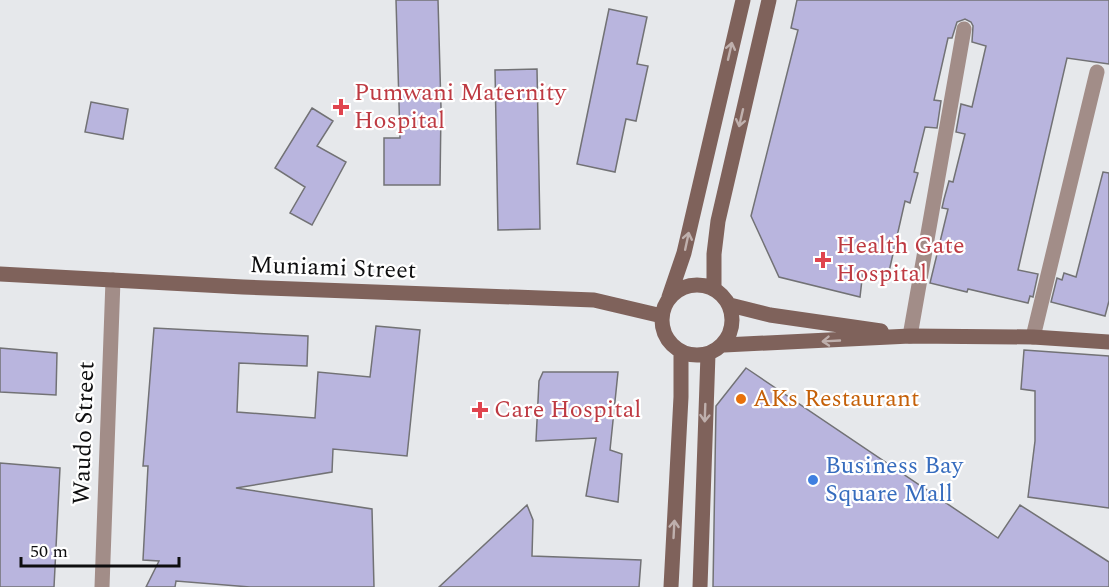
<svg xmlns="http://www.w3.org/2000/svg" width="1109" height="587" font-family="Spectral,serif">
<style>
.building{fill:#b9b5de;stroke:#727275;stroke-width:1.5}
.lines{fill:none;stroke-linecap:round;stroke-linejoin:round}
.street{stroke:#a28d88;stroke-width:15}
.secondary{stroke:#7f625b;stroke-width:15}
.oneway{stroke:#bfb0ad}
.health-dot{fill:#e0444e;stroke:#fff;stroke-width:2}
.food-dot{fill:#e8710a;stroke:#fff;stroke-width:2}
.shop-dot{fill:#3f7fe0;stroke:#fff;stroke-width:2}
.labels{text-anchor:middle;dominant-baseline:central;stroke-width:4.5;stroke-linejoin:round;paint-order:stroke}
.health-label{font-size:24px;fill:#be3a42;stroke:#fff;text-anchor:start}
.street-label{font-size:24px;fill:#0e0e0f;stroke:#fff}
.food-label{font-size:24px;fill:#c56008;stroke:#fff;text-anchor:start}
.shop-label{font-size:24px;fill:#366cbe;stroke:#fff;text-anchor:start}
</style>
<rect width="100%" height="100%" fill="#e6e8eb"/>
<path class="building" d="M396,0H438L441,108L440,185H384V138H400Z
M797,0H1109V64L1067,58L1018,270L1038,274L1033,297L1030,296L1028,303L968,289L967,292L930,283L948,209L942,208L944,199L949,181L953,182L965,134L956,132L961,104L972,107L986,46L972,42L973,26L971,22L965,19L957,22L952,38H948L934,100L941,101L937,128L925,127L914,172L918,173L910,203L905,201L888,276L863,271L860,297L779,277L751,216L798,30L791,28Z
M609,9L647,17L637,64L648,66L636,121L626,119L615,172L577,164Z
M537,69L540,229L498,230L495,70Z
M91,102L128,109L123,139L85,132Z
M312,108L333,121L317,146L346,162L312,225L290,213L305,187L275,168Z
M1103,172L1109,173V301L1105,316L1051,302L1057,278L1062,280L1064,273L1076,277Z
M376,326L420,330L407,456L333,449L332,472L236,488L372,509L374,587H250L176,581L175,587H146L159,561L143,560L148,466H143L154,328L308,336L307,366L239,363L237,412L315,418L318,372L370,377Z
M0,348L57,353L56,395L0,392Z
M1024,350L1109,356V508L1028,497L1035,441V391L1021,389Z
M746,368L998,538L1020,505L1109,562V587H713L716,406Z
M543,372H618L610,450L622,454L618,502L586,496L596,438L536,441L539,381Z
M0,463L60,468L54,587H0Z
M527,505L533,520L532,556L641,560L639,587H439Z"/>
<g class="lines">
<path class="street" d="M910,336L964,29
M1033,337L1097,72
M102,587L113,280"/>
<path class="secondary" d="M0,274L243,287L594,300L662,316
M662 320a35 35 0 1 1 70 0a35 35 0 1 1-70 0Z
M714,289V254L718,221L769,0
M669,297L684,253L743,0
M730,305L770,315L881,331
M724,345L910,336L1033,337L1109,342
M671,587L681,397V352
M700,587L708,354"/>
</g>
<defs><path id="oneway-shaft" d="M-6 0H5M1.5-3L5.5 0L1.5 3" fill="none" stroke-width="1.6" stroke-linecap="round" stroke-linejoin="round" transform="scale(1.5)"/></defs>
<g class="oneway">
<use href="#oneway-shaft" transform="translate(730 51) rotate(-77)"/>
<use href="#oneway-shaft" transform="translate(741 118) rotate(103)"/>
<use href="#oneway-shaft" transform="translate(687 241) rotate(-78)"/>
<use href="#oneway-shaft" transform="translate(831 341) rotate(177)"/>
<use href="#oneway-shaft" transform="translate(705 413) rotate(92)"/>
<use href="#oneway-shaft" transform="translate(674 529) rotate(-87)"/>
</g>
<g class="health-dot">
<path d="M338 98h6v6h6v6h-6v6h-6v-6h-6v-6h6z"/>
<path d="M820 251h6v6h6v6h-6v6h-6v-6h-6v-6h6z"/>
<path d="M477 401h6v6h6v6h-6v6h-6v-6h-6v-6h6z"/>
</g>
<circle class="food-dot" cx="741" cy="399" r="6"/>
<circle class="shop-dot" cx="813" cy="480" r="6"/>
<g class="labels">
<g class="health-label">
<text x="354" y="93">Pumwani Maternity<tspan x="354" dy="28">Hospital</tspan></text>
<text x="836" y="246">Health Gate<tspan x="836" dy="28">Hospital</tspan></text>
<text x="494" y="410">Care Hospital</text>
</g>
<g class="street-label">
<text transform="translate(333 268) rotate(2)">Muniami Street</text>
<text transform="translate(84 433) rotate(-88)">Waudo Street</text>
</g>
<g class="food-label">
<text x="753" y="399">AKs Restaurant</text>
</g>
<g class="shop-label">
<text x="825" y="466">Business Bay<tspan x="825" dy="28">Square Mall</tspan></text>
</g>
</g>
<path d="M21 557v9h158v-9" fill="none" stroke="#0e0e0f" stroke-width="3"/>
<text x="30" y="557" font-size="18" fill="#0e0e0f" stroke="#ffffff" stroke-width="4.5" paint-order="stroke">50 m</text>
</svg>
